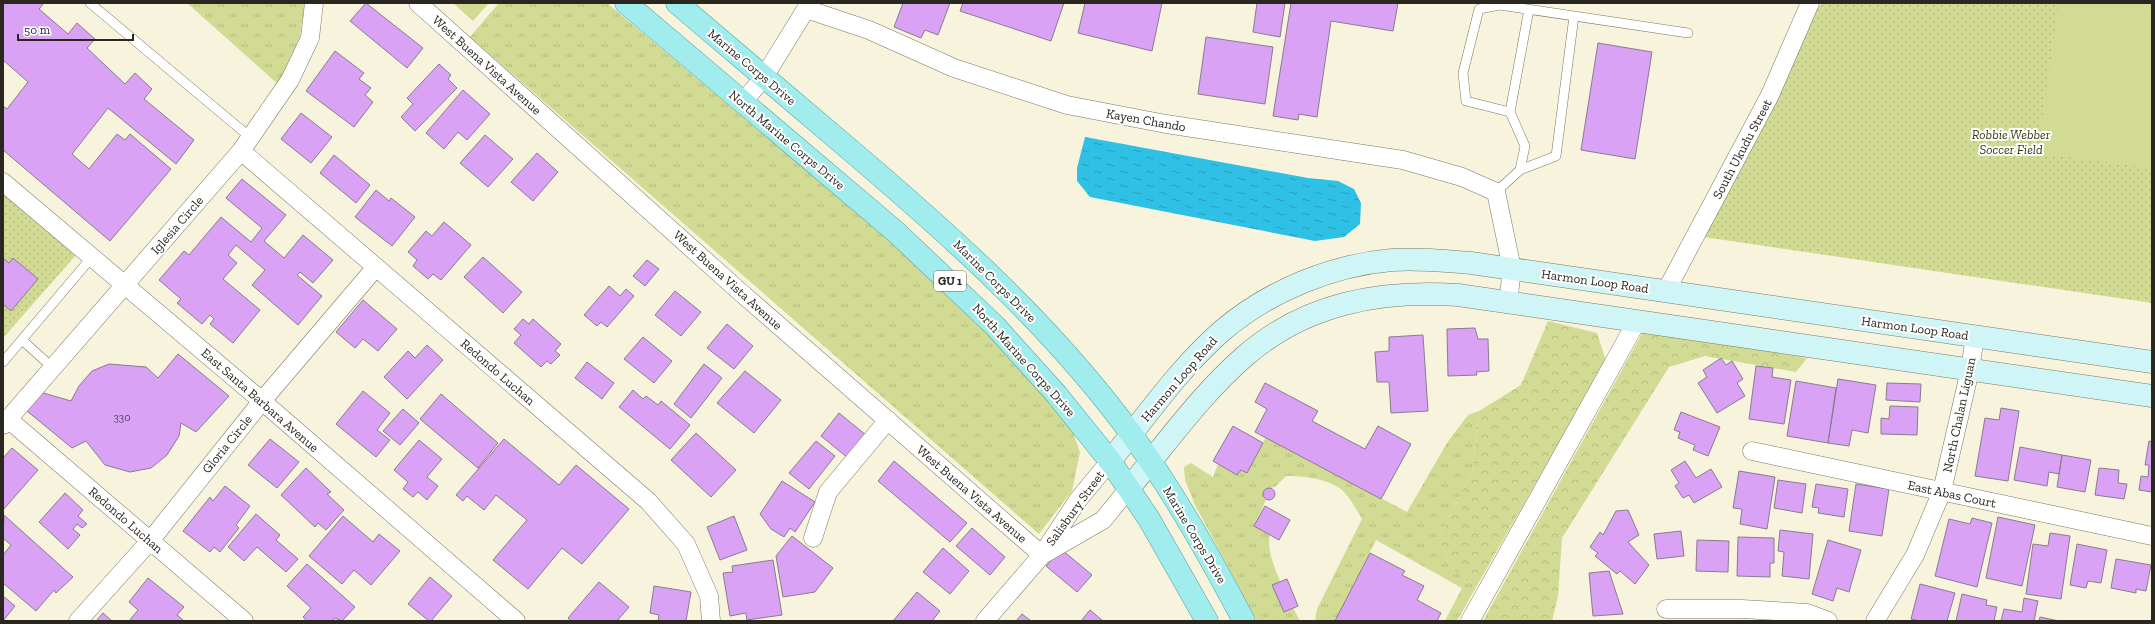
<svg xmlns="http://www.w3.org/2000/svg" width="2155" height="624" font-family="'Zilla Slab',serif">
<style>
.grass{fill:url(#grass-tufts)}
.forest{fill:url(#forest-crowns)}
.park{fill:url(#park-dots)}
.pitch{fill:#d2db94}
.water{fill:url(#water-ripples)}
.building{fill:#d9a2f4;stroke:#887d8e}
.lines{fill:none;stroke-linecap:round;stroke-linejoin:round}
.lane-casing{stroke:#7d7865;stroke-width:10}
.street-casing{stroke:#7d7865;stroke-width:19}
.secondary-casing{stroke:#7d7865;stroke-width:23}
.primary-casing{stroke:#4e9f9d;stroke-width:23}
.lane{stroke:#fff;stroke-width:9}
.street{stroke:#fff;stroke-width:18}
.secondary{stroke:#d0f5f6;stroke-width:22}
.primary{stroke:#a1eced;stroke-width:22}
.labels{text-anchor:middle;dominant-baseline:central;stroke-width:4;stroke-linejoin:round;paint-order:stroke}
.number-label{font-size:11px;fill:#554654}
.shield{fill:#fff;stroke:#696862;stroke-width:1}
.shield-label{font-size:12px;font-weight:bold;fill:#29271f}
.street-label{font-size:13px;fill:#29271f;stroke:#fff}
.park-label{font-size:13px;font-style:italic;fill:#383b11;stroke:#fff}
</style>
<defs>
<pattern id="grass-tufts" width="24" height="20" patternUnits="userSpaceOnUse"><rect width="24" height="20" fill="#d2db94"/><path d="M3 7l-1-3M5 7V3M7 7l1-3M15 17l-1-3M17 17v-4M19 17l1-3" fill="none" stroke="#b4bc7f"/></pattern>
<pattern id="forest-crowns" width="20" height="18" patternUnits="userSpaceOnUse"><rect width="20" height="18" fill="#d2db94"/><path d="M2 6a3 3 0 1 1 6 0M12 15a3 3 0 1 1 6 0" fill="none" stroke="#b4bc7f"/></pattern>
<pattern id="park-dots" width="8" height="8" patternUnits="userSpaceOnUse"><rect width="8" height="8" fill="#d2db94"/><path d="M2 2h.1M6 6h.1" fill="none" stroke="#b4bc7f" stroke-width="1.8" stroke-linecap="round"/></pattern>
<pattern id="water-ripples" width="26" height="14" patternUnits="userSpaceOnUse"><rect width="26" height="14" fill="#2fc0e6"/><path d="M2 4q2-2 4 0t4 0M15 11q2-2 4 0t4 0" fill="none" stroke="#289cba"/></pattern>
</defs>
<rect width="100%" height="100%" fill="#f7f3dc"/>
<path class="grass" d="M187,3H305L300,36L279,85Z
M499,3H607L917,263L1066,413L1080,452L1072,491L1039,534L470,37Z
M1479,411L1472,472L1439,536L1449,566L1476,587L1457,621H1445L1462,588L1376,540L1335,621H1315L1317,609L1362,519C1356,509 1348,493 1338,487C1323,478 1302,476 1286,476L1276,486L1264,491L1263,497L1266,500L1254,526L1270,535C1264,557 1290,600 1300,621H1257L1195,505L1185,480L1184,467L1191,463L1213,477L1218,464L1237,475L1241,470L1247,473L1266,437L1407,512L1447,443L1468,415Z"/>
<path class="forest" d="M1548,321L1597,333L1606,361L1476,587L1449,566L1439,536L1472,472L1479,411L1521,385Z
M1644,330L1807,358L1796,372L1705,356L1669,367L1562,538L1558,596L1552,621H1483Z"/>
<path class="park" d="M1822,3H2152V303L1690,235L1786,55Z
M3,194L76,255L3,338Z"/>
<path class="pitch" d="M453,3H489L473,21Z
M2059,3H2152V168L2037,153Z"/>
<path class="water" d="M1085,137L1308,178L1338,181L1354,189L1361,203L1360,224L1344,237L1315,241L1090,197L1077,181V168Z"/>
<path class="building" d="M3,3H44L39,9L68,34L77,23L95,39L87,48L125,84L135,73L152,89L144,99L194,140L176,164L108,108L72,154L89,169L117,134L125,140L130,134L171,169L110,241L3,150V106L7,109L28,82L3,60Z
M366,3L423,48L407,68L350,21Z
M903,3H950L938,35L925,30L921,38L894,27Z
M963,3H1064L1051,41L960,11Z
M1085,3H1162L1152,51L1078,33Z
M1257,3H1285L1280,37L1253,32Z
M1291,3H1398L1393,31L1331,21L1317,117L1299,114L1298,120L1273,116Z
M1206,37L1273,47L1265,104L1198,94Z
M1598,43L1652,52L1635,159L1581,150Z
M335,51L364,73L359,79L371,88L365,95L373,102L354,127L306,91Z
M439,64L451,75L448,79L457,88L415,131L401,117L413,104L407,98Z
M463,90L490,114L467,140L458,132L444,149L426,133Z
M301,113L332,137L311,163L281,139Z
M485,135L513,159L488,187L460,163Z
M537,153L558,172L533,201L511,182Z
M334,155L370,185L356,203L320,173Z
M242,179L286,215L264,241L284,258L303,235L333,260L313,283L300,272L297,275L322,296L298,325L252,285L265,270L236,245L228,255L237,263L223,279L260,310L233,343L210,324L214,319L210,315L202,324L177,303L181,299L159,280L184,251L189,255L221,217L251,242L262,228L226,198Z
M376,190L389,201L391,198L415,217L392,246L355,217Z
M444,222L471,245L441,280L433,274L428,279L413,266L417,260L408,252L426,231L432,236Z
M483,257L522,292L503,313L464,277Z
M3,258L9,263L13,258L38,279L11,311L3,304Z
M647,260L659,269L645,286L633,276Z
M609,286L620,296L626,289L634,296L607,327L601,322L597,326L584,315Z
M675,291L701,312L681,336L655,315Z
M363,300L397,329L378,351L363,339L355,348L336,332Z
M523,319L529,324L533,319L561,344L555,351L560,355L551,364L547,361L541,367L514,343L521,335L514,329Z
M727,324L753,346L734,369L707,348Z
M1475,328L1478,339H1488L1489,371L1476,372L1477,375L1448,376L1447,329Z
M1423,335L1428,411L1391,413L1389,382H1377L1375,352L1389,351V337Z
M643,337L672,361L654,383L624,359Z
M427,345L443,360L407,399L384,377L408,351L415,358Z
M178,354L229,396L196,432L181,423L179,436L167,455L151,468L130,472L105,465L86,441L72,448L27,411L40,392L71,401L79,386L92,371L109,364L146,367L158,378Z
M1721,358L1726,365L1732,361L1743,379L1737,383L1745,396L1717,413L1698,383L1707,377L1703,370Z
M587,362L614,383L602,399L575,378Z
M704,364L722,378L691,418L674,404Z
M1756,366L1773,368L1772,377L1791,380L1784,424L1749,419Z
M745,371L781,400L754,433L717,403Z
M1838,379L1876,385L1868,433L1852,430L1849,446L1828,443Z
M1796,381L1836,388L1828,443L1787,436Z
M1265,383L1318,411L1312,421L1365,449L1378,426L1411,444L1381,499L1255,432L1267,409L1255,402Z
M1887,383L1921,384L1920,402L1886,400Z
M633,390L643,399L646,396L658,405L661,401L690,425L670,449L619,407Z
M363,391L390,413L377,430L390,440L376,457L336,424Z
M441,394L498,443L478,468L420,419Z
M1890,406L1918,407L1917,435L1881,434V418L1889,419Z
M2001,408L2019,411L2008,481L1975,476L1985,418L1999,420Z
M403,409L419,423L400,445L383,431Z
M1681,412L1720,427L1708,456L1693,450L1695,445L1678,438L1680,432L1674,430Z
M839,413L866,435L848,458L821,436Z
M1233,426L1263,443L1247,473L1241,470L1237,475L1213,461Z
M696,433L736,470L711,497L671,460Z
M270,439L299,462L277,488L248,465Z
M504,439L559,485L576,465L629,509L582,564L562,548L528,589L493,560L527,520L496,495L484,510L467,496L463,501L456,495Z
M419,440L442,459L427,477L438,486L427,500L418,492L413,497L403,489L408,482L394,470Z
M816,441L835,456L809,489L789,473Z
M2149,441L2152,442V492L2139,490L2141,476L2148,477L2149,465H2145Z
M2020,447L2062,455L2059,474L2049,472L2047,486L2014,480Z
M12,448L38,470L3,510V458Z
M2062,455L2091,460L2085,492L2057,487Z
M894,461L967,523L950,542L878,481Z
M1685,461L1696,478L1711,469L1722,487L1694,503L1689,495L1683,498L1675,486L1679,483L1671,470Z
M306,468L331,492L327,494L344,510L326,530L318,523L315,527L281,495Z
M2099,468L2119,470L2118,483L2127,484L2124,499L2095,495Z
M1739,471L1775,477L1767,529L1740,524L1742,509L1733,508Z
M1778,480L1806,484L1802,513L1774,508Z
M782,481L815,502L795,532L790,528L784,537L771,529L760,514Z
M1816,484L1848,489L1844,517L1818,513L1819,508L1812,507Z
M1856,484L1889,489L1882,536L1849,531Z
M225,486L250,506L236,525L239,528L220,552L214,547L210,552L183,531L210,497L213,501Z
M1263 494a6 6 0 1 1 12 0a6 6 0 1 1-12 0Z
M65,493L83,510L78,516L87,524L82,528L77,524L73,529L80,535L68,549L39,522Z
M1265,506L1290,520L1279,540L1254,526Z
M1628,510L1639,535L1628,542L1649,565L1635,584L1620,571L1617,574L1595,556L1598,553L1590,547L1600,532L1603,535L1616,511Z
M256,514L280,535L276,540L298,559L286,572L257,547L244,561L228,547Z
M4,515L73,577L56,593L54,590L36,611L3,583V555L11,545L3,538Z
M343,516L373,542L379,534L400,551L371,585L354,570L342,584L309,556Z
M734,516L747,550L720,560L707,527Z
M1998,517L2035,525L2022,586L1986,578Z
M1972,518L1992,523L1977,587L1935,576L1949,519L1970,524Z
M972,528L1005,557L990,575L956,546Z
M1780,530L1813,534L1809,579L1782,576L1784,552L1778,551Z
M1681,531L1684,556L1657,559L1654,534Z
M2050,533L2070,536L2061,599L2026,594L2033,544L2048,546Z
M792,536L833,568L815,592L783,597L776,556Z
M1738,537L1774,538V563H1770V577L1737,576Z
M1697,540L1729,541L1728,572L1696,571Z
M1828,540L1861,550L1849,592L1837,588L1833,601L1812,594Z
M2077,544L2107,550L2101,583L2088,581L2086,588L2070,585Z
M943,548L969,571L950,594L923,572Z
M1061,549L1092,575L1077,592L1046,566Z
M1370,553L1405,571L1402,575L1424,586L1417,600L1441,613L1437,621H1335Z
M2116,559L2151,565L2146,591L2136,589V593L2111,588Z
M773,560L782,615L747,620L746,613L730,616L723,573L733,572L732,566Z
M307,564L355,607L342,621L335,618L332,621H307L303,617L311,608L287,586Z
M1609,571L1623,614L1593,616L1589,573Z
M430,577L452,596L431,621H429L408,604Z
M148,578L184,607L177,615L183,620L182,621H129L138,610L129,602Z
M1287,579L1298,606L1284,612L1272,585Z
M599,582L629,607L617,621H571L568,618Z
M1920,584L1955,593L1947,621H1920L1911,619Z
M654,586L691,592L686,621H658L659,615L650,613Z
M917,592L940,611L932,621H893Z
M1962,594L1987,600L1986,605L1997,607L1994,621H1956Z
M3,596L15,606L3,621Z
M2024,598L2038,601L2034,621H2001L2004,609L2022,612Z
M1090,610L1103,621H1081Z
M103,613L112,621H96Z
M1022,614L1031,621H1016Z
M2040,617L2059,621H2039Z"/>
<g class="lines">
<g class="lane-casing">
<path id="lane" d="M90,3L251,138
M1510,112L1529,9
M1520,170L1556,156L1574,16
M1496,192L1520,170L1525,146L1510,112L1466,101L1463,73L1479,9L1500,5L1688,33
M22,340L53,368
M3,362L92,257"/>
</g>
<g class="street-casing">
<path id="street" d="M418,3L738,290L1042,555
M743,102L764,77L806,9L869,30L954,68L1067,105L1166,124L1403,160L1462,177L1496,192L1512,269L1508,303
M241,151L648,501L686,544L709,596L711,621
M3,182L262,401L516,621
M1666,291L1770,95L1810,3
M8,419L244,621
M3,425L241,151L290,80L310,38L314,3
M1752,451L2152,536
M813,538L828,492L888,420
M1044,554L1103,520L1129,488
M1666,609H1742L1807,613L1828,621
M78,621L150,541L262,401L376,267
M985,621L1042,555L1078,500L1110,461
M1470,621L1637,321
M1875,621L1915,555L1942,491L1970,370L1975,336"/>
</g>
<g class="secondary-casing">
<path id="secondary" d="M1110,461C1146,417 1180,367 1223,330C1269,291 1332,265 1392,260C1418,258 1444,261 1471,263L2152,362
M1129,488C1166,444 1201,394 1245,356C1306,303 1380,290 1458,295L2152,396"/>
</g>
<g class="primary-casing">
<path id="primary" d="M626,3L896,232L995,326L1057,395L1110,461L1149,519L1207,621
M677,3C732,50 787,97 842,143C947,232 1051,324 1132,435C1175,494 1210,557 1244,621"/>
</g>
<use href="#lane" class="lane"/>
<use href="#street" class="street"/>
<use href="#secondary" class="secondary"/>
<use href="#primary" class="primary"/>
</g>
<g class="labels">
<g class="number-label">
<text x="122" y="417">330</text>
</g>
<rect class="shield" x="934" y="271" width="32" height="20" rx="3"/>
<g class="shield-label">
<text x="950" y="281">GU 1</text>
</g>
<g class="street-label">
<text transform="translate(487 65) rotate(42)">West Buena Vista Avenue</text>
<text transform="translate(752 67) rotate(40)">Marine Corps Drive</text>
<text transform="translate(1146 120) rotate(10)">Kayen Chando</text>
<text transform="translate(787 140) rotate(40)">North Marine Corps Drive</text>
<text transform="translate(1742 149) rotate(-62)">South Ukudu Street</text>
<text transform="translate(177 225) rotate(-49)">Iglesia Circle</text>
<text transform="translate(728 280) rotate(42)">West Buena Vista Avenue</text>
<text transform="translate(995 281) rotate(45)">Marine Corps Drive</text>
<text transform="translate(1595 281) rotate(8)">Harmon Loop Road</text>
<text transform="translate(1915 328) rotate(8)">Harmon Loop Road</text>
<text transform="translate(1024 360) rotate(48)">North Marine Corps Drive</text>
<text transform="translate(498 372) rotate(41)">Redondo Luchan</text>
<text transform="translate(1179 379) rotate(-49)">Harmon Loop Road</text>
<text transform="translate(260 400) rotate(41)">East Santa Barbara Avenue</text>
<text transform="translate(1959 415) rotate(-78)">North Chalan Liguan</text>
<text transform="translate(227 444) rotate(-51)">Gloria Circle</text>
<text transform="translate(972 494) rotate(41)">West Buena Vista Avenue</text>
<text transform="translate(1952 494) rotate(12)">East Abas Court</text>
<text transform="translate(1075 508) rotate(-54)">Salisbury Street</text>
<text transform="translate(126 520) rotate(41)">Redondo Luchan</text>
<text transform="translate(1195 535) rotate(59)">Marine Corps Drive</text>
</g>
<g class="park-label">
<text x="2011" y="134">Robbie Webber<tspan x="2011" dy="15">Soccer Field</tspan></text>
</g>
</g>
<rect width="2155" height="624" fill="none" stroke="#29271f" stroke-width="8"/>
<path d="M18 34v6h115v-6" fill="none" stroke="#29271f" stroke-width="2"/>
<text x="24" y="34" font-size="12" fill="#29271f" stroke="#ffffff" stroke-width="3" paint-order="stroke">50 m</text>
</svg>
